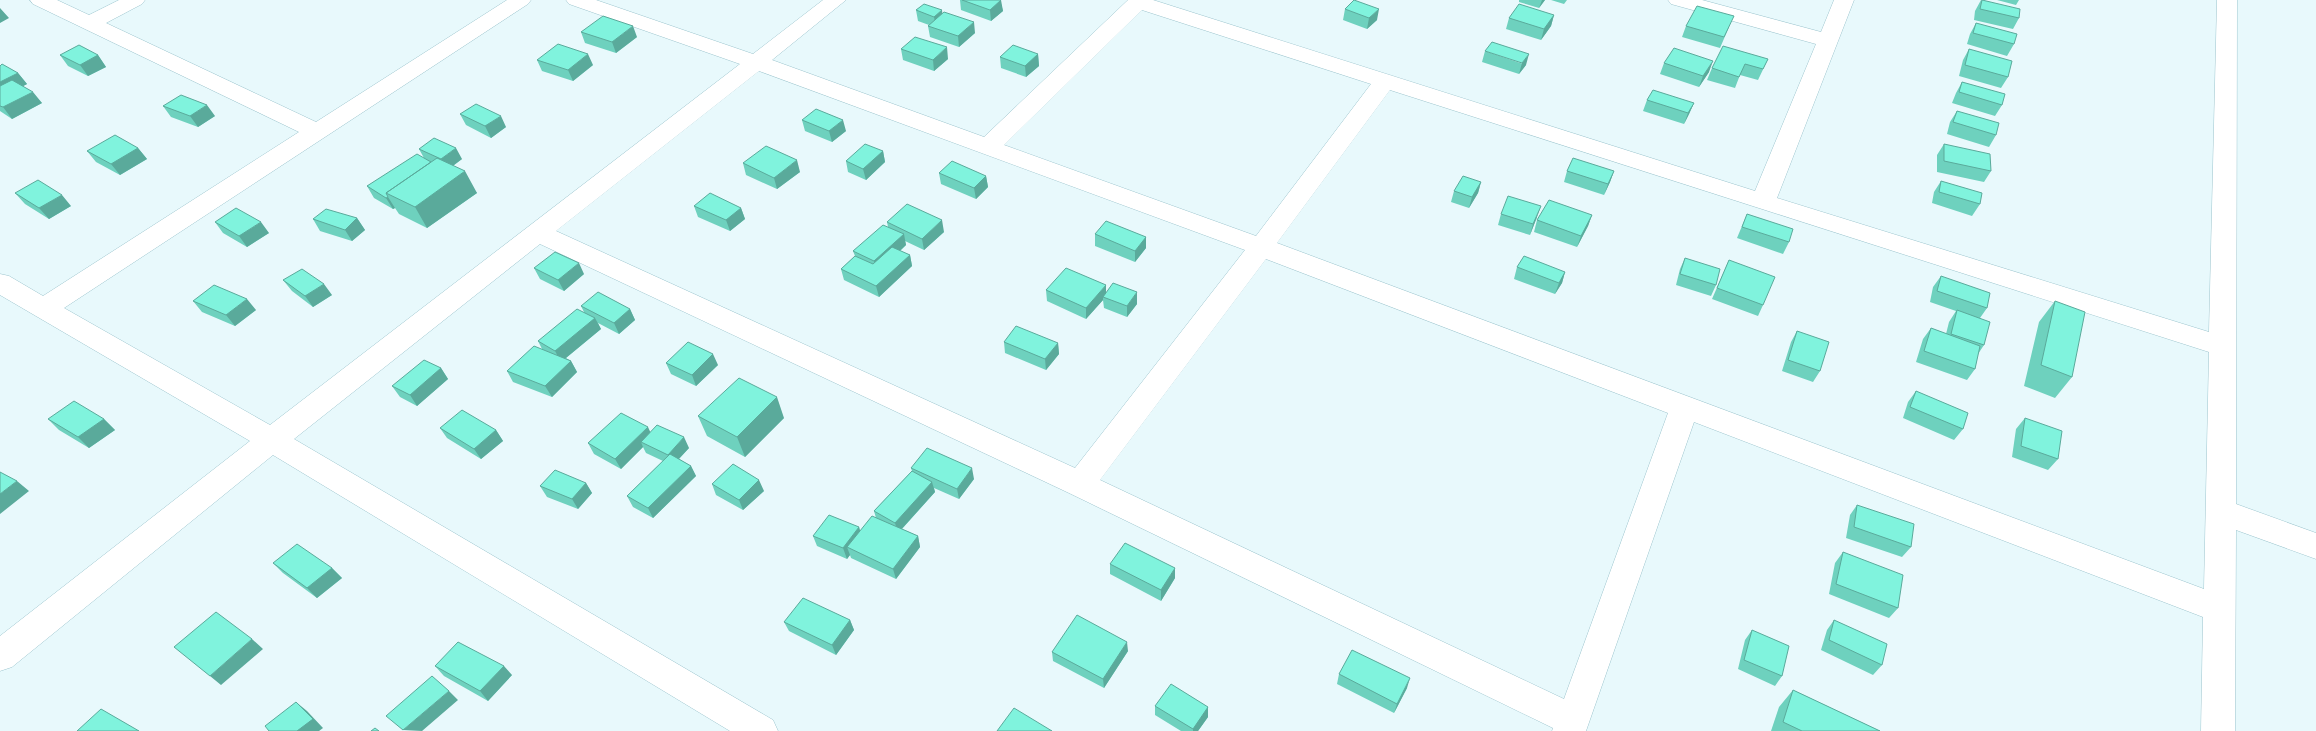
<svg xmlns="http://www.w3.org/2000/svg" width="2316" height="731" font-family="'Exo 2',sans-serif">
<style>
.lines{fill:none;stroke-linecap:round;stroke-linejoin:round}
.minor-casing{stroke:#9dc5ce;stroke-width:1}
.minor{fill:#fff;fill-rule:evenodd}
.wall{fill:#6ed1be}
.shaded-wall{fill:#5aaa9b}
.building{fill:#80f3dd;stroke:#5aaa9b}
</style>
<rect width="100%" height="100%" fill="#e8f9fc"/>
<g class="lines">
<g class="minor-casing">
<path id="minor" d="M30,0H57L89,15L119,0H145L142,4L106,23L316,122L507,0H531L528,4L64,308L270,425L740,64L569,4L566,0H596L753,54L823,0H846L772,60L984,137L1128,0H1153L1755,191L1816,44L1671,4L1668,0H1702L1821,32L1834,0H1854L1777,198L2209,332L2217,0H2237L2236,504L2316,533V559L2236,530L2235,731H2201L2203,617L1694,422L1586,731H1552L1553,728L1069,493L540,244L294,439L773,720L778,731H730L273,455L12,667L0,671V636L250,441L0,295V274L9,276L43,296L299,132L33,4ZM1142,10L1371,84L1256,236L1004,145ZM759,71L1245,250L1075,468L556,231ZM1390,90L2209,352L2204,589L1277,243ZM1266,259L1668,413L1564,699L1100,480Z"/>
</g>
<use href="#minor" class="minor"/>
</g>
<path class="wall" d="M960,0H1000L1003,11L991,21L961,10Z
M1519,0H1545L1539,8L1519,2Z
M1551,0H1567L1564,4Z
M1981,0L2019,18L2013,29L1974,20L1975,11Z
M1997,0H2019L2016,5Z
M1345,9L1377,20L1367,29L1343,20Z
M916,10H942V13L975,33L959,47L930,37L928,26L929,25L918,21Z
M1554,15L1551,26L1541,40L1506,29L1509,18Z
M1976,23L2014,44L2007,56L1967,44L1970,34Z
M1686,26L1729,27L1720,48L1682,37Z
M581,32L637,37L616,53L585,43Z
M901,49L948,59L934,71L903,60Z
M1969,49L2008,77L2001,88L1959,76L1963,60Z
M1485,51L1526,65L1519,74L1482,62Z
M1038,54L1039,66L1026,77L1001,68L1000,57Z
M60,55H98L106,67L88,76L68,66Z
M1768,59L1758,80L1740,75L1735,88L1707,80L1712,68Z
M537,60L593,65L573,81L542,71Z
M1664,63L1709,72L1699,87L1660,74Z
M0,66L18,73L27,84L23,86L42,103L12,119L0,111Z
M1962,82L2002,105L1995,116L1952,103L1956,93Z
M1647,100L1694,103L1689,114L1684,124L1643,111Z
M163,106L215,116L198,127L171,117Z
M1957,111L1996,135L1989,147L1947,134L1950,122Z
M460,114L506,127L491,138L466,125Z
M802,120L846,131L832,142L805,131Z
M1944,144L1991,171L1984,182L1937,172V155Z
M138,148L147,159L120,175L96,162L87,151Z
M419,149L462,159L453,166L477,193L427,228L399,214L395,208L393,209L374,198L367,186L424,158Z
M883,151L885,162L866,180L848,172L846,161Z
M743,163L800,172L777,189L746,175Z
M1567,171H1614L1610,182L1604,195L1564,182Z
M939,173L986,176L988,187L976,199L941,184Z
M1941,181L1980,204L1972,216L1932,203L1934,192Z
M1481,182L1478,193L1469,208L1451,202L1454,191Z
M15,193L71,206L49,219L25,204Z
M694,206L741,208L745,219L730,231L698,217Z
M1501,214L1537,217L1530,235L1498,225Z
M1747,214L1789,242L1783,254L1737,238Z
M1592,215L1588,226L1577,247L1534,232L1537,220Z
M357,218L365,230L352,241L320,231L313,219Z
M215,222L269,233L247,247L223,233Z
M887,222L944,232L924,250L905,241L906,245L900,251L910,255L912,266L879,297L844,280L841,269L855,256L853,251L888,227Z
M1095,234L1146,237V248L1135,262L1095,246Z
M1685,258L1716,285L1711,296L1676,285L1680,269Z
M1729,260L1763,305L1758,316L1712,299Z
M1517,267L1565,272L1562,283L1555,294L1514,279Z
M534,268L584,274L564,291L540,279Z
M1941,276L1987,308L1980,318L1984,345L1978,354L1975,369L1967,380L1916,362L1923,339L1931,328L1946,334L1949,322L1956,311L1930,302L1933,287Z
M283,280L332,295L313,307L292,291Z
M1046,290L1106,293L1137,304L1127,317L1104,308L1103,300L1086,319L1047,301Z
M193,301L256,310L235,326L202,312Z
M2055,301L2072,377L2055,398L2024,386L2039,322Z
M581,306L630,309L635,320L619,334L598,323L601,329L566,358L571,361L577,372L552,397L513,382L507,371L542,349L538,341L584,312Z
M1797,331L1820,371L1813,382L1782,371L1791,342Z
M1004,342L1058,343L1059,354L1046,370L1005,353Z
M666,363L718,365L696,386L671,374Z
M441,368L448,379L417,406L400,397L392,386Z
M1916,391L1963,429L1954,440L1903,418L1908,402Z
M698,416L784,418L745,457L707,436Z
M2025,418L2058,459L2048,470L2012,457L2016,429Z
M48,419H104L115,430L89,448L59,430Z
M440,428L496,430L503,441L481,459L447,438Z
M650,432L689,448L679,459L691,466L696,476L653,518L633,507L627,496L663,461L646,453L643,447L621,469L594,454L588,443Z
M911,468L974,479L959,499L934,488L935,492L902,529L918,536L920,547L896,579L851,558L850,555L847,559L817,546L813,536L859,527L860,531L876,518L874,511L912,471Z
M586,483L592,493L578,509L547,497L540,486Z
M712,484L764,491L743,510L716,495Z
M1857,505L1911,547L1902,557L1846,538L1850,515Z
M1843,552L1898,608L1889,618L1829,594L1835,563Z
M273,563L332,568L342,578L317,598L283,573Z
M1110,564L1175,578L1161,601L1110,574Z
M850,620L854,630L836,655L789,631L784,622Z
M1834,620L1882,665L1873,675L1821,650L1827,630Z
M1752,630L1782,676L1775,686L1738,669L1745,640Z
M1128,651L1104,688L1053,661L1052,652Z
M435,666L512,675L488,701L444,676Z
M1339,674L1407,688L1394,713L1337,684Z
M1793,690L1880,731H1771L1779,707Z
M1155,706L1208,707V717L1198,731H1181L1155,715Z"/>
<path class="shaded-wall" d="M1001,0L1003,11L991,21L990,10Z
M1542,0H1545L1539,8Z
M0,8L9,18L0,23Z
M1379,9L1377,20L1367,29L1369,18Z
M942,10L943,21L936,28L934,17Z
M1554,15L1551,26L1541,40L1544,29Z
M974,22L975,33L959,47L958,36Z
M633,26L637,37L616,53L612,42Z
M947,47L948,59L934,71L933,60Z
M588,54L593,65L573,81L568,70Z
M1038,54L1039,66L1026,77L1025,66Z
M1529,54L1526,65L1519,74L1522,63Z
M98,55L106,67L88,76L80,65Z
M1713,61L1709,72L1699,87L1703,76Z
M18,73L27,84L3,97L0,93V82Z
M33,92L42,103L12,119L3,107Z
M1694,103L1689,114L1684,124L1688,113Z
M207,105L215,116L198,127L190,116Z
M501,116L506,127L491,138L485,126Z
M843,120L846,131L832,142L829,131Z
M138,148L147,159L120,175L111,164Z
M456,148L462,159L447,170L441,159Z
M883,151L885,162L866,180L863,169Z
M797,160L800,172L777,189L774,178Z
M465,171L477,193L427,228L415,207Z
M1614,171L1610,182L1604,195L1608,184Z
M986,176L988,187L976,199L974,188Z
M1481,182L1478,193L1469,208L1472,197Z
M62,195L71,206L49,219L39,208Z
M388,197L395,208L393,209L386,198Z
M1541,206L1537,217L1530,235L1533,224Z
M741,208L745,219L730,231L726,220Z
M1592,215L1588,226L1577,247L1581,236Z
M357,218L365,230L352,241L345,230Z
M942,220L944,232L924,250L922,239Z
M261,222L269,233L247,247L239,236Z
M904,234L906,245L876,273L874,261Z
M1146,237V248L1135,262V251Z
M910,255L912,266L879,297L876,286Z
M579,263L584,274L564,291L558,280Z
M1565,272L1562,283L1555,294L1559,283Z
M324,284L332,295L313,307L305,296Z
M1106,285V297H1103V300L1086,319V308Z
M1137,292V304L1127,317V306Z
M247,299L256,310L235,326L226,315Z
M630,309L635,320L619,334L614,323Z
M595,318L601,329L561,362L555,351Z
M1058,343L1059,354L1046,370L1045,359Z
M713,354L718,365L696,386L692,375Z
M571,361L577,372L552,397L545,386Z
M441,368L448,379L417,406L410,395Z
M777,397L784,418L745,457L737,437Z
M104,419L115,430L89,448L78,437Z
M648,427L653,438L641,442L643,447L621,469L615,459Z
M496,430L503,441L481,459L474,449Z
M684,437L689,448L673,465L668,455Z
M691,466L696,476L653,518L648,508Z
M972,468L974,479L959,499L957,489Z
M759,480L764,491L743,510L739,500Z
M17,481L29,491L0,514V494Z
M932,482L935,492L898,533L895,523Z
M586,483L592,493L578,509L572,499Z
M859,527L862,538L847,547L850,555L847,559L843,548Z
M918,536L920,547L896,579L893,569Z
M332,568L342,578L317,598L307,588Z
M1175,568V578L1161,601V590Z
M850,620L854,630L836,655L832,645Z
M252,639L263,649L221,685L210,676Z
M1127,642L1128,651L1104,688L1103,679Z
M504,666L512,675L488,701L480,691Z
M1410,678L1407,688L1394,713L1397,704Z
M449,691L458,700L422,731L403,730Z
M296,702L307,711L323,728L319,731H297Z
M1208,707V717L1198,731H1193V729Z"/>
<path class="building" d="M962,0H1001L990,10Z
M1354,0L1379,9L1369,18L1345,9Z
M1982,0L2020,9L2019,18L1980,9Z
M924,4L942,10L934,17L916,10Z
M1519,4L1554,15L1544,29L1509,18Z
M1697,6L1734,16L1724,37L1686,26Z
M944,12L974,22L958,36L928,26Z
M603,16L633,26L612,42L581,32Z
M1976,23L2017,34L2014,44L1973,33Z
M915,37L947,47L933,60L901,49Z
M1492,42L1529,54L1522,63L1485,51Z
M558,44L588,54L568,70L537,60Z
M79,45L98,55L80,65L60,55Z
M1013,45L1038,54L1025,66L1000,57Z
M1723,46L1768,59L1763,69L1745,64L1739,77L1712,68Z
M1674,48L1713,61L1703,76L1664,63Z
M1969,49L2012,61L2008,77L1965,65Z
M2,64L18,73L0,82V66Z
M12,80L33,92L3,107L0,106V86Z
M1962,82L2005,94L2002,105L1959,92Z
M1653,90L1694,103L1688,113L1647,100Z
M181,95L207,105L190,116L163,106Z
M476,104L501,116L485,126L460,114Z
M816,109L843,120L829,131L802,120Z
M1957,111L1999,123L1996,135L1953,122Z
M115,135L138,148L111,164L87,151Z
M434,138L456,148L441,159L419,149Z
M865,144L883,151L863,169L846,161Z
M1944,144L1990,154L1991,171L1944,161Z
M766,146L797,160L774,178L743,163Z
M417,154L431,162L386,193L388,197L386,198L367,186Z
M437,158L465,171L415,207L386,193Z
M1573,158L1614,171L1608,184L1567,171Z
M952,161L986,176L974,188L939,173Z
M1463,176L1481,182L1472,197L1454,191Z
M38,180L62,195L39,208L15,193Z
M1941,181L1982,193L1980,204L1939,192Z
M710,193L741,208L726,220L694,206Z
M1508,196L1541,206L1533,224L1501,214Z
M1549,200L1592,215L1581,236L1537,220Z
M907,204L942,220L922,239L887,222Z
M236,208L261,222L239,236L215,222Z
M326,209L357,218L345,230L313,219Z
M1747,214L1793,229L1789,242L1742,227Z
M1106,221L1146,237L1135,251L1095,234Z
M883,225L904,234L874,261L853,251Z
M892,247L910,255L876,286L841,269L855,256L873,264Z
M555,252L579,263L558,280L534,268Z
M1524,256L1565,272L1559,283L1517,267Z
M1685,258L1720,269L1716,285L1680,274Z
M1729,260L1775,277L1763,305L1717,288Z
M1066,268L1106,285L1086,308L1046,290Z
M302,269L324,284L305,296L283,280Z
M1941,276L1990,293L1987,308L1937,291Z
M1113,283L1137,292L1127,306L1103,297Z
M214,285L247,299L226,315L193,301Z
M598,292L630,309L614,323L581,306Z
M2055,301L2085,312L2072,377L2041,365Z
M577,309L595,318L555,351L538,341Z
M1957,310L1990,322L1984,345L1951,334Z
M1016,326L1058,343L1045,359L1004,342Z
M1931,328L1980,346L1975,369L1924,351Z
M1797,331L1829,342L1820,371L1788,360Z
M688,342L713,354L692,375L666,363Z
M534,346L571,361L545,386L507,371Z
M424,360L441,368L410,395L392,386Z
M739,378L777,397L737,437L698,416Z
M1916,391L1968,413L1963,429L1910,407Z
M74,401L104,419L78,437L48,419Z
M462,410L496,430L474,449L440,428Z
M621,413L648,427L615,459L588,443Z
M2025,418L2062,431L2058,459L2021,446Z
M657,425L684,437L668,455L641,442Z
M927,448L972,468L957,489L911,468Z
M670,454L691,466L648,508L627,496Z
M733,464L759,480L739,500L712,484Z
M555,470L586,483L572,499L540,486Z
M912,471L932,482L895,523L874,511Z
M0,472L17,481L0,494Z
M1857,505L1914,524L1911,547L1854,527Z
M829,515L859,527L843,548L813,536Z
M872,516L918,536L893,569L847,547Z
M1125,543L1175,568L1161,590L1110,564Z
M297,544L332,568L307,588L273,563Z
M1843,552L1903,575L1898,608L1836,584Z
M803,598L850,620L832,645L784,622Z
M216,612L252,639L210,676L174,647Z
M1077,615L1127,642L1103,679L1052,652Z
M1834,620L1887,644L1882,665L1829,640Z
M1752,630L1789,646L1782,676L1744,660Z
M458,642L504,666L480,691L435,666Z
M1352,650L1410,678L1397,704L1339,674Z
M432,676L449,691L403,730L386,716Z
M1171,684L1208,707L1193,729L1155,706Z
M1793,690L1880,731H1802L1783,722Z
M296,702L313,719L297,731H269L265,726Z
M1014,708L1052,731H997Z
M101,709L139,731H77Z
M375,728L379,731H371Z"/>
</svg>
